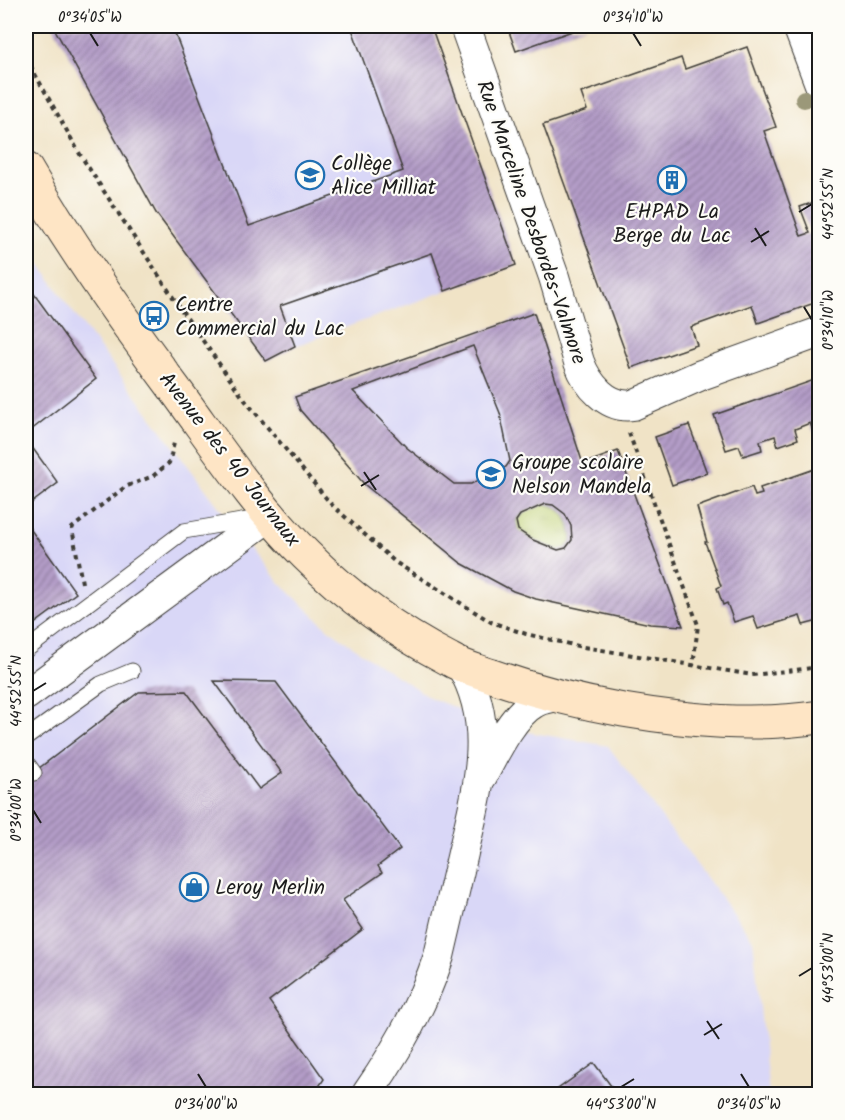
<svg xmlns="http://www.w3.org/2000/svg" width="845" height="1120" font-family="Kalam,sans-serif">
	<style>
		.built { fill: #d9d7f7 }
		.grass { fill: url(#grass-tufts); stroke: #6d7648; stroke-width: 1.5 }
		.building { fill: url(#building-hatch); fill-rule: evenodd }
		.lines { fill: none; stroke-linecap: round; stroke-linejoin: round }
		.lane-casing { stroke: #3c3a36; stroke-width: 17 }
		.street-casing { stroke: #3c3a36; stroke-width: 32 }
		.secondary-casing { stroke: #3c3a36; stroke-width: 35 }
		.path { stroke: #3c3a36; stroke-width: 4; stroke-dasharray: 4.5 4.5; stroke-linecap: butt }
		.lane { stroke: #fff; stroke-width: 15 }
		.street { stroke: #fff; stroke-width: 30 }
		.secondary { stroke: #fee5c5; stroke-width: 33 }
		.tree { fill: #9b9879 }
		.ticks { fill: none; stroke: #1c1c1c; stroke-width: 2 }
		.labels { text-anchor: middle; stroke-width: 4.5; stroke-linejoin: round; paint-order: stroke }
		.poi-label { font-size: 21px; fill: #1c1c1c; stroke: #fdfcf7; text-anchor: start }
		.street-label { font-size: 21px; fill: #1c1c1c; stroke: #fdfcf7 }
		.neatline { fill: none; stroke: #1c1c1c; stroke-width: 2 }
		.ticks-label { font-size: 15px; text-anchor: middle; fill: #1c1c1c }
	</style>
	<defs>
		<pattern id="grass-tufts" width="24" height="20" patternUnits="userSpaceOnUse" patternTransform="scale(1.5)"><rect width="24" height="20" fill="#bed073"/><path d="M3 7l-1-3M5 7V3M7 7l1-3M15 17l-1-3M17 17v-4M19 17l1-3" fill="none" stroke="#a3b263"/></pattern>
		<pattern id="building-hatch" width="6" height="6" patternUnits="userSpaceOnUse" patternTransform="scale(1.5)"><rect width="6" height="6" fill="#b39cc7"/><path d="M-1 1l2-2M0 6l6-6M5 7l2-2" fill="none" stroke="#917ea1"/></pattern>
	</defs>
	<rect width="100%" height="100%" fill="#fdfcf7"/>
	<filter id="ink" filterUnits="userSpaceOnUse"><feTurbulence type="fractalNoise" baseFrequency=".0167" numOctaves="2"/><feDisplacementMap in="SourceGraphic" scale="12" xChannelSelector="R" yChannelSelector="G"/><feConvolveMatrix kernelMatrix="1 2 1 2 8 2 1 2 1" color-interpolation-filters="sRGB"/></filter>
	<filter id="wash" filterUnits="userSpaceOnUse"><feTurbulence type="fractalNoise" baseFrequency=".008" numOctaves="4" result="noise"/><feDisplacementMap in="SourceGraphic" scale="24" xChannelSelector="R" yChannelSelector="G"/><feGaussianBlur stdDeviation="1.35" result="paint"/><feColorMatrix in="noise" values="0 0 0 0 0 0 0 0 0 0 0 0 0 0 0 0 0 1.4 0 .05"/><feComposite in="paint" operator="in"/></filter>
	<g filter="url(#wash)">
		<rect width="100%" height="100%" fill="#f0e3c6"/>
		<g class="built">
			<path d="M53 26H431L516 265 295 346 266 361 156 213Z"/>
			<path d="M26 242 64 300 239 534 280 583 327 628 376 663 431 698 504 728 608 746 753 940 769 1094H26Z"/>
			<path d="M534 313 583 463 618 451 683 626 650 624 536 599 513 591 461 563 365 485 300 410 295 397Z"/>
		</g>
		<path class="grass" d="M545 504C565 507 570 522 572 540L566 548 558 550 533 540 518 530 516 521 527 511Z"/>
		<g id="blocks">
			<g class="building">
				<path d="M53 26H172L249 226 403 171 351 26H431L516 265 445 291 432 253 280 306 295 346 266 361 156 213Z"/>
				<path d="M507 26H586L516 51Z"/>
				<path d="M747 47 776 127 764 131 801 236 810 233 800 207 820 200V301L758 323 752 305 691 327 697 345 631 368 543 125 587 110 581 93 681 58 685 69Z"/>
				<path d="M26 283 96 379 26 434Z"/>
				<path d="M534 313 583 464 618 451 683 626 650 624 536 599 513 591 461 563 365 485 300 410 295 397ZM473 346 500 413 510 461 506 467 471 484H454L406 447 353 391ZM545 504 553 505 565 514 571 526 572 540 566 548 558 550 533 540 518 530 516 521 520 515Z"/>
				<path d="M820 378V431L814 433 810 423 795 429 798 439 778 446 775 436 760 441 762 450 743 456 739 446 726 450 714 415Z"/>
				<path d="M689 425 707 473 672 485 655 437Z"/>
				<path d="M26 439 58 483 26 507Z"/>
				<path d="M820 467V624L818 621 803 625 800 616 758 629 753 616 734 622 727 603 723 605 717 588 721 586 705 542H707L697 507 752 487 755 496 762 494 760 488Z"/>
				<path d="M26 523 76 593 26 630Z"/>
				<path d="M214 681 276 682 400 849 378 866 382 873 343 900 363 929 269 1001 324 1079 314 1094H26V778L139 692 186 691 259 789 282 773Z"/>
				<path d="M594 1063 617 1094H551Z"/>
			</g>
		</g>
	</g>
	<g filter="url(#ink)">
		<use href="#blocks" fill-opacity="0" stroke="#3c3a36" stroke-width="1.5"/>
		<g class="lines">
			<g class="lane-casing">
				<g id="lane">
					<path d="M26 650 184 531 253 519"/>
					<path d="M26 738 101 684 132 671"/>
					<path d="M26 762 34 773"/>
				</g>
			</g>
			<g class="street-casing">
				<g id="street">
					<path d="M465 26 554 277 579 362C587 384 607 409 633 405L701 375 820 332"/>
					<path d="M798 26 820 84"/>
					<path d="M26 695 271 515"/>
					<path d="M482 776C493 756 513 714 534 703 540 699 549 698 557 696"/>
					<path d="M367 1094C397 1051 422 1006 439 956 447 921 455 887 463 853 478 789 497 725 461 665"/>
				</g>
			</g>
			<g class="secondary-casing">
				<path id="secondary" d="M26 169C70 245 121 317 174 388 216 445 256 506 306 555 348 597 397 632 449 659 462 667 478 671 492 676 535 691 578 702 623 710 688 721 754 727 820 717"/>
			</g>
			<g class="path">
				<path d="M26 58 81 156 182 311 244 399 331 504 395 562 491 622 526 634 578 646 752 675 820 667"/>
				<path d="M629 433 698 625 693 666"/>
				<path d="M82 583 72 528 125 487 153 476 169 463 174 443"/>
			</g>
			<use href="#lane" class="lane"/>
			<use href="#street" class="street"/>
			<use href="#secondary" class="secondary"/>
		</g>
		<circle class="tree" cx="804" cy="99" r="9"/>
	</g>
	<path class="ticks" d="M90 33 98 46M633 33 641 46M799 212 812 204M755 228 766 246M751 242 769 231M804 307 812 320M364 472 376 490M361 486 379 475M33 691 46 683M33 810 41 823M799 976 812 968M707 1021 719 1039M704 1035 722 1024M198 1074 206 1087M741 1074 749 1087M621 1087 634 1079"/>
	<defs>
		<g id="school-ring" transform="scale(1.5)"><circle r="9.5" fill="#fdfcf7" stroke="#1f6fb2" stroke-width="1.5"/><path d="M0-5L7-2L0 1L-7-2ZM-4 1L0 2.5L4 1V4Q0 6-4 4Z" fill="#1f6fb2"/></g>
		<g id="building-ring" transform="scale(1.5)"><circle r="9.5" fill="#fdfcf7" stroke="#1f6fb2" stroke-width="1.5"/><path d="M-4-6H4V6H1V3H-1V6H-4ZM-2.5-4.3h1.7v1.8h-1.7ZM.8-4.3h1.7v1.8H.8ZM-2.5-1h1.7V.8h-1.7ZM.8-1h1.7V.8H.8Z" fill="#1f6fb2"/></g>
		<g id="bus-ring" transform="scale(1.5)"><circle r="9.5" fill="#fdfcf7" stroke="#1f6fb2" stroke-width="1.5"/><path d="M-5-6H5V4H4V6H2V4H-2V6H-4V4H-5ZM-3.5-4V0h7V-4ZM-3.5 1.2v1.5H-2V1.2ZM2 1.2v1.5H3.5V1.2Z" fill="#1f6fb2"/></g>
		<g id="shop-ring" transform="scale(1.5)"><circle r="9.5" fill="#fdfcf7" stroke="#1f6fb2" stroke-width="1.5"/><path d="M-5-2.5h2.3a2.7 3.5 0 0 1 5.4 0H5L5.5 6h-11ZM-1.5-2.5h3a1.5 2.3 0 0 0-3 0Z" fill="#1f6fb2"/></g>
	</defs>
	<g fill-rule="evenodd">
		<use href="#school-ring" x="310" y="175"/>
		<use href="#building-ring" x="672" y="180"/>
		<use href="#bus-ring" x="154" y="316"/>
		<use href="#school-ring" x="491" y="474"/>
		<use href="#shop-ring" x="194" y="887"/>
	</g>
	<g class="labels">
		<g class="poi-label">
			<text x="331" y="170">Collège<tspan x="331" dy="24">Alice Milliat</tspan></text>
			<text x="672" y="218" text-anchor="middle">EHPAD La<tspan x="672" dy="24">Berge du Lac</tspan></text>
			<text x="175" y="311">Centre<tspan x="175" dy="24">Commercial du Lac</tspan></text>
			<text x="512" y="469">Groupe scolaire<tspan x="512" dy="24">Nelson Mandela</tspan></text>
			<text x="215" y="894">Leroy Merlin</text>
		</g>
		<g class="street-label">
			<text transform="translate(532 222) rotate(71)" y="7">Rue Marceline Desbordes-Valmore</text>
			<text transform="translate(230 459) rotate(52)" y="7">Avenue des 40 Journaux</text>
		</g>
	</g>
	<rect width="845" height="1120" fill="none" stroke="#fdfcf7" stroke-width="66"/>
	<rect x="33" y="33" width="779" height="1054" class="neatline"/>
	<g class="ticks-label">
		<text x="90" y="22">0°34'05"W</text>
		<text x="633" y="22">0°34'10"W</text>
		<text transform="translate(828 204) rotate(-90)" y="5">44°52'55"N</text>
		<text transform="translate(828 320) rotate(-90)" y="5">0°34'10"W</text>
		<text transform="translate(16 691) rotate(-90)" y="5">44°52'55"N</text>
		<text transform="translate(16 810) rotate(-90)" y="5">0°34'00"W</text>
		<text transform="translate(828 968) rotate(-90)" y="5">44°53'00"N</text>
		<text x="206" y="1109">0°34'00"W</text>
		<text x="621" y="1109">44°53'00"N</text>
		<text x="749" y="1109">0°34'05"W</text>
	</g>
</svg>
